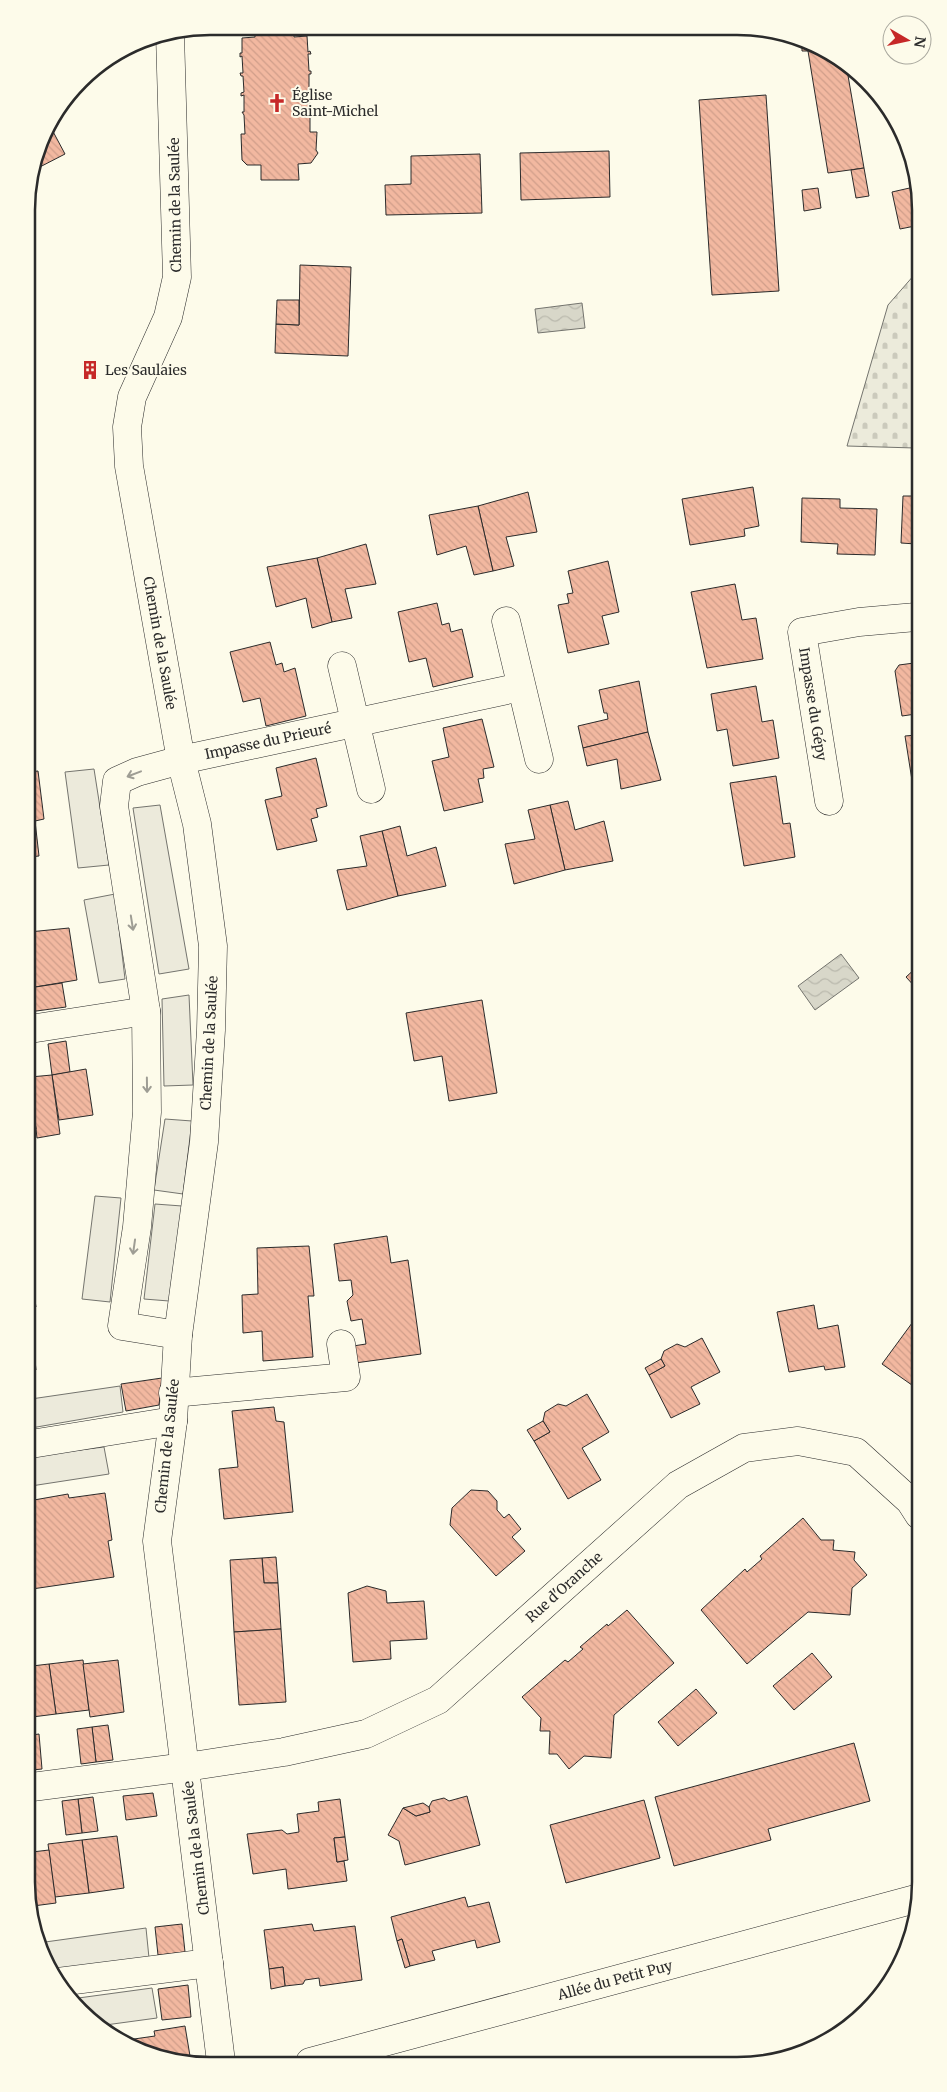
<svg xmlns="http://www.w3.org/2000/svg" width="947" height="2092" font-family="Merriweather,serif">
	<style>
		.cemetery { fill: url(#cemetery-stones); stroke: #74746e }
		.parking { fill: #eceadb; stroke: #74746e }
		.water { fill: url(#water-waves); stroke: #74746e }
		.building { fill: url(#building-back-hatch); stroke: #2b2b2b }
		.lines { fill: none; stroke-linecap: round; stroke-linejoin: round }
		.minor-casing { stroke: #2b2b2b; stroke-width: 29 }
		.minor { stroke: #fdfbea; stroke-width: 28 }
		.oneway { stroke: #9e9d94 }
		.labels { text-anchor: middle; stroke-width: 4; stroke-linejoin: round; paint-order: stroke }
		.poi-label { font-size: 14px; fill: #2b2b2b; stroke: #fdfbea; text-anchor: start }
		.street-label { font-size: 14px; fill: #2b2b2b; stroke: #fdfbea }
		.rim { fill: none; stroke: #2b2b2b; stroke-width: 2.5 }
	</style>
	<defs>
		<pattern id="cemetery-stones" width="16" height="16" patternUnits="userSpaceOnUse" patternTransform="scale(1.25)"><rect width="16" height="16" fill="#ecebdb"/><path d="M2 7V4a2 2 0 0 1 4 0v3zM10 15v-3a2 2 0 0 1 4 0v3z" fill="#cbcabc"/></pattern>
		<pattern id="water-waves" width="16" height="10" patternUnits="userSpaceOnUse" patternTransform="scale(1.25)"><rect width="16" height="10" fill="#d8d7c9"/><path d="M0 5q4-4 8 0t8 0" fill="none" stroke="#bab9ad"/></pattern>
		<pattern id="building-back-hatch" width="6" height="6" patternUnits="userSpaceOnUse" patternTransform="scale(1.25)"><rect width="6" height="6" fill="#f2b8a0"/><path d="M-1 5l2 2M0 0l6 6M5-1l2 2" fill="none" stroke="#d09e8a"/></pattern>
	</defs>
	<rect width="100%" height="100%" fill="#fdfbea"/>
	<path class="cemetery" d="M915 274V448L847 446 888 305Z"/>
	<g class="parking">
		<path d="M94 769 109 865 78 868 65 772Z"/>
		<path d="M160 805 189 969 159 974 133 808Z"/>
		<path d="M115 894 125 979 99 983 84 900Z"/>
		<path d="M189 995 193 1085 164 1086 162 999Z"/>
		<path d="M165 1119 192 1121 183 1194 154 1190Z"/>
		<path d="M95 1196 121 1198 110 1302 82 1299Z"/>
		<path d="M155 1204 182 1206 169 1301 144 1299Z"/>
		<path d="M120 1386 123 1412 31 1428V1399Z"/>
		<path d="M104 1447 109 1474 31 1486V1456Z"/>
		<path d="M146 1928 149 1958 50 1971 38 1943Z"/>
		<path d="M152 1988 157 2018 98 2026 89 2020 71 1999Z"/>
	</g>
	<g class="water">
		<path d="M582 303 585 328 538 333 535 309Z"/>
		<path d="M841 954 859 978 815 1010 798 986Z"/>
	</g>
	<g class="building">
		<path d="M294 34V37L307 36 308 52 310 51 311 54H308L309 71H311V74H309V90H312V93H309L310 110 313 113H310V132H317L316 150 318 153 311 163 298 164 299 180H261V165H247L242 160 241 134H245L244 115 242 112H244V95L241 96V93L244 92 243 76H241L240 73H243L242 56 240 57V53H242V38L255 37V35Z"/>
		<path d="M802 40 818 45 846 64 864 168 828 173 808 51H802Z"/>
		<path d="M766 95 779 291 712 295 699 100Z"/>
		<path d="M49 124 65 154 34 170 45 129Z"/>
		<path d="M609 151 610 197 521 200 520 153Z"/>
		<path d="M480 154 482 213 386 215 385 185 411 184V156Z"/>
		<path d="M864 168 869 196 856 198 851 170Z"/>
		<path d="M914 187 915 226 900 229 892 192Z"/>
		<path d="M818 188 821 208 804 211 802 190Z"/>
		<path d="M300 265 351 267 348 356 275 353 276 324 299 325Z"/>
		<path d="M277 300H299V325L276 324Z"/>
		<path d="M94 361 97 377 86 379 83 363Z"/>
		<path d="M753 487 759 526 744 529 745 536 690 545 682 499Z"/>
		<path d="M528 492 537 532 506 537 514 566 493 571 478 506Z"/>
		<path d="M903 496H916V544L901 543Z"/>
		<path d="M802 498 840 499V508L877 509 875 555 837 554 838 544 801 542Z"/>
		<path d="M478 506 493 571 474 575 466 546 437 555 429 515Z"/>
		<path d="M366 544 376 584 345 589 352 618 332 622 317 558Z"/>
		<path d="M317 558 332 622 312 628 306 598 276 607 267 567Z"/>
		<path d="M608 561 619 612 602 616 609 644 568 653 558 605 569 603 567 594 573 593 568 571Z"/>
		<path d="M735 584 742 620 756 618 763 659 707 668 691 592Z"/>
		<path d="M437 603 442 625 449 623 451 632 462 629 473 677 433 687 426 658 409 662 398 612Z"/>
		<path d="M270 642 276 665 282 663 284 672 295 668 306 716 266 726 260 698 243 702 230 652Z"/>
		<path d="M914 663 916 665V714L902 716 895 671 899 665Z"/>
		<path d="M639 681 648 732 583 748 578 726 608 719 607 713H604L599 690Z"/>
		<path d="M756 686 762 722 773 720 779 758 733 766 727 729 717 731 711 694Z"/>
		<path d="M482 719 494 767 483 769 484 778 478 779 483 802 444 811 432 761 449 757 443 728Z"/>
		<path d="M648 732 661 780 621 789 617 759 587 766 583 748Z"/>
		<path d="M916 735 917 812 905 736Z"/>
		<path d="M316 758 327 806 316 809 318 817 311 819 317 841 277 850 265 800 282 796 276 768Z"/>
		<path d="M38 771 44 819 35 821 39 856 29 857V772Z"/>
		<path d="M776 776 783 824 790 823 795 857 744 866 730 783Z"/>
		<path d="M568 801 575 830 604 821 613 861 565 870 550 805Z"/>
		<path d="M550 805 565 870 514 884 505 844 535 839 528 810Z"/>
		<path d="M400 826 407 856 436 847 446 886 398 896 382 831Z"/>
		<path d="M382 831 398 896 347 910 337 870 367 866 360 836Z"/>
		<path d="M69 928 77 980 29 988V932Z"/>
		<path d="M917 967V989L906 977Z"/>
		<path d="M62 983 66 1007 29 1012V988Z"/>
		<path d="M482 1000 497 1093 449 1101 442 1056 414 1061 406 1013Z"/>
		<path d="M66 1041 70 1072 52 1075 48 1044Z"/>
		<path d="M86 1069 93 1115 59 1120 52 1075Z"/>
		<path d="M52 1075 60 1134 37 1138 30 1077Z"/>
		<path d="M30 1084 36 1129 30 1130Z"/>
		<path d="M387 1236 391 1263 408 1260 421 1354 355 1363 353 1346 366 1344 362 1319 351 1321 347 1301 353 1295 351 1280 339 1281 334 1244Z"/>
		<path d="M309 1246 314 1296H308L313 1357 263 1361 262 1331 243 1333 242 1295 258 1294 257 1248Z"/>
		<path d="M30 1294H34L36 1307 30 1308Z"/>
		<path d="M814 1305 818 1329 838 1325 845 1367 825 1370 824 1366 789 1372 777 1312Z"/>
		<path d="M915 1319 918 1321 919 1390 882 1364Z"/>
		<path d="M31 1321 36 1370 31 1371Z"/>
		<path d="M702 1338 720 1372 691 1387 700 1404 671 1418 649 1375 665 1366 661 1359 664 1351 677 1344 685 1347Z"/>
		<path d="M661 1359 665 1366 649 1375 645 1368Z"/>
		<path d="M162 1378 159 1405 126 1411 121 1384Z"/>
		<path d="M587 1394 609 1432 582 1448 601 1480 568 1499 534 1441 550 1432 543 1421 545 1412 558 1404 566 1406Z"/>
		<path d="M274 1407 276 1421 284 1422 293 1512 224 1519 219 1469 238 1467 232 1411Z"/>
		<path d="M543 1421 550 1432 534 1441 527 1430Z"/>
		<path d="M471 1490 488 1491 497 1501V1510L504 1518 509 1514 521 1529 512 1537 525 1551 496 1576 450 1525 452 1508Z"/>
		<path d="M105 1493 112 1540 108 1541 114 1577 32 1589 31 1506H35L34 1500 68 1494 69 1498Z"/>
		<path d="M803 1518 821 1540H834L833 1550 855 1552 854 1560 867 1575 852 1588 850 1615 808 1612 747 1664 701 1610 745 1569 747 1572 762 1559 760 1556Z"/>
		<path d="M276 1557 278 1583H264L262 1558Z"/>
		<path d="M262 1558 264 1583H278L281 1629 234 1632 230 1560Z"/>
		<path d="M367 1586 386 1591 387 1603 424 1601 427 1639 390 1641 391 1659 353 1662 348 1593Z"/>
		<path d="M627 1610 674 1663 614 1715 611 1758 584 1756 569 1769 557 1754H549L550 1731H540L541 1718 522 1697 565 1660 568 1662 583 1649 580 1647 607 1624 608 1626Z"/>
		<path d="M281 1629 286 1702 239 1705 234 1632Z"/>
		<path d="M812 1653 832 1677 794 1710 773 1686Z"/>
		<path d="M83 1660 89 1710 56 1714 49 1664Z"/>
		<path d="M118 1660 124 1712 90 1717 83 1664Z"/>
		<path d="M49 1664 56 1714 32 1717V1666Z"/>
		<path d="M696 1689 717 1713 678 1746 658 1722Z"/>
		<path d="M108 1725 113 1760 96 1762 92 1727Z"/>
		<path d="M92 1727 96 1762 81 1764 77 1729Z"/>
		<path d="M39 1734 42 1769 32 1770V1735Z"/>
		<path d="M854 1743 870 1801 768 1829 771 1840 674 1866 655 1797Z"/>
		<path d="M153 1793 157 1816 126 1820 123 1796Z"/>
		<path d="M467 1796 480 1845 405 1865 399 1841 388 1835 403 1808 416 1816 430 1812 429 1807 432 1801 444 1798 449 1801Z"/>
		<path d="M93 1797 98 1831 82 1833 78 1799Z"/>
		<path d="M78 1799 82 1833 66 1835 62 1801Z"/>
		<path d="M340 1799 345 1837 334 1838 337 1862 344 1861 347 1881 288 1889 286 1869 253 1874 247 1834 282 1830 287 1834 299 1832 297 1814 319 1811 318 1802Z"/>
		<path d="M644 1800 660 1858 566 1883 550 1825Z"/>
		<path d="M423 1803 429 1807 430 1812 416 1816 403 1808Z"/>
		<path d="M117 1836 124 1888 89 1893 82 1840Z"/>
		<path d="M345 1837 348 1860 337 1862 334 1838Z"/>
		<path d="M82 1840 89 1893 55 1897 48 1844Z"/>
		<path d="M49 1850 56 1903 33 1906 32 1852Z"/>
		<path d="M465 1897 468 1907 489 1902 500 1942 477 1948 475 1940 432 1951 435 1960 410 1966 402 1939 397 1941 391 1917Z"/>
		<path d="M182 1924 185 1952 158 1955 155 1927Z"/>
		<path d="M312 1924 314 1931 355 1926 362 1980 320 1986 319 1978 305 1980 303 1984 285 1986 283 1967 269 1969 264 1930Z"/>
		<path d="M402 1939 410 1966 405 1968 397 1941Z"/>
		<path d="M283 1967 285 1986 271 1989 269 1969Z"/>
		<path d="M188 1985 191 2017 162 2020 158 1989Z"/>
		<path d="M185 2026 191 2062H175L129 2047 120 2041 155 2036 154 2031Z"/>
	</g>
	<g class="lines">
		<g class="minor-casing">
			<g id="minor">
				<path d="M170 34 177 277 168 317 132 397 127 427 129 466 181 760 197 824 213 946 211 1030 204 1142 178 1335 173 1421 157 1541 221 2062"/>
				<path d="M506 621 539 759"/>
				<path d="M342 666 371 789"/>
				<path d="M829 801 802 632 859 622 916 617"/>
				<path d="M30 1029 146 1011"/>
				<path d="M178 1335 122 1326 137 1227 147 1112 146 1011 114 806 117 781 137 772 181 760 521 687"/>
				<path d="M173 1393 346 1377 341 1344"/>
				<path d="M31 1444 173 1421"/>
				<path d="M32 1787 186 1767 284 1752 366 1734 438 1700 678 1485 744 1448 798 1441 856 1452 910 1501 919 1515"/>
				<path d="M58 1982 209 1963"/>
				<path d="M310 2062 919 1898"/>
			</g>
		</g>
		<use href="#minor" class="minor"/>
	</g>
	<defs><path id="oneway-shaft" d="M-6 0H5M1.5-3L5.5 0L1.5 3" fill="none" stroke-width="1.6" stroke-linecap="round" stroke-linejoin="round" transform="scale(1.25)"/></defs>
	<g class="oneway">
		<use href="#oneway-shaft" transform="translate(134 774) rotate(159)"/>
		<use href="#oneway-shaft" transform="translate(132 923) rotate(81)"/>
		<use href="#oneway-shaft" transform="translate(147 1085) rotate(89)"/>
		<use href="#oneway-shaft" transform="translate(134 1247) rotate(98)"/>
	</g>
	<defs>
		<g id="church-bare" transform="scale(1.5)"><path d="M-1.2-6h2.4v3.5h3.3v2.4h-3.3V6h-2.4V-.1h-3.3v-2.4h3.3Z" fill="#c62828" stroke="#fdfbea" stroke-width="2.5" paint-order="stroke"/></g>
		<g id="building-bare" transform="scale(1.5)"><path d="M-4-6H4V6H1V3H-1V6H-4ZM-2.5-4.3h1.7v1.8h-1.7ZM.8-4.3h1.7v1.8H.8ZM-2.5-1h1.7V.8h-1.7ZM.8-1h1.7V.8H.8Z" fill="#c62828" stroke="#fdfbea" stroke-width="2.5" paint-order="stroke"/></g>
	</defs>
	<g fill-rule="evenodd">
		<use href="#church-bare" x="277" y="103"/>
		<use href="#building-bare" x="90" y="370"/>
	</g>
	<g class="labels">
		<g class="poi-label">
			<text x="292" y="100">Église<tspan x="292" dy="16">Saint-Michel</tspan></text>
			<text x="105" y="375">Les Saulaies</text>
		</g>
		<g class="street-label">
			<text transform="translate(175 205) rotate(-91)" y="5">Chemin de la Saulée</text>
			<text transform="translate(160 643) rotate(80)" y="5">Chemin de la Saulée</text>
			<text transform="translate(813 704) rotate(81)" y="5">Impasse du Gépy</text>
			<text transform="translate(268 741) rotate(-12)" y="5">Impasse du Prieuré</text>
			<text transform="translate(209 1043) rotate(-87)" y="5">Chemin de la Saulée</text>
			<text transform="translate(167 1446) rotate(-84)" y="5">Chemin de la Saulée</text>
			<text transform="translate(564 1587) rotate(-42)" y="5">Rue d'Oranche</text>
			<text transform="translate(196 1848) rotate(-97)" y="5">Chemin de la Saulée</text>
			<text transform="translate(615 1980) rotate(-15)" y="5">Allée du Petit Puy</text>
		</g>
	</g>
	<path d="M0 0H947V2092H0ZM210 35H737A175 175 0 0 1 912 210V1882A175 175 0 0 1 737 2057H210A175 175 0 0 1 35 1882V210A175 175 0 0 1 210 35Z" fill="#fdfbea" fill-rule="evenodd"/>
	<path class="rim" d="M210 35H737A175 175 0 0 1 912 210V1882A175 175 0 0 1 737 2057H210A175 175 0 0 1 35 1882V210A175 175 0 0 1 210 35Z"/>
	<g transform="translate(907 40) rotate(99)"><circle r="24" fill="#fdfbea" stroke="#a9a89e"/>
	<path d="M0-4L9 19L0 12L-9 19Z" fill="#c62828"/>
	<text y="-8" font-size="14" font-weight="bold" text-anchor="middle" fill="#2b2b2b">N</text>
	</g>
</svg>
